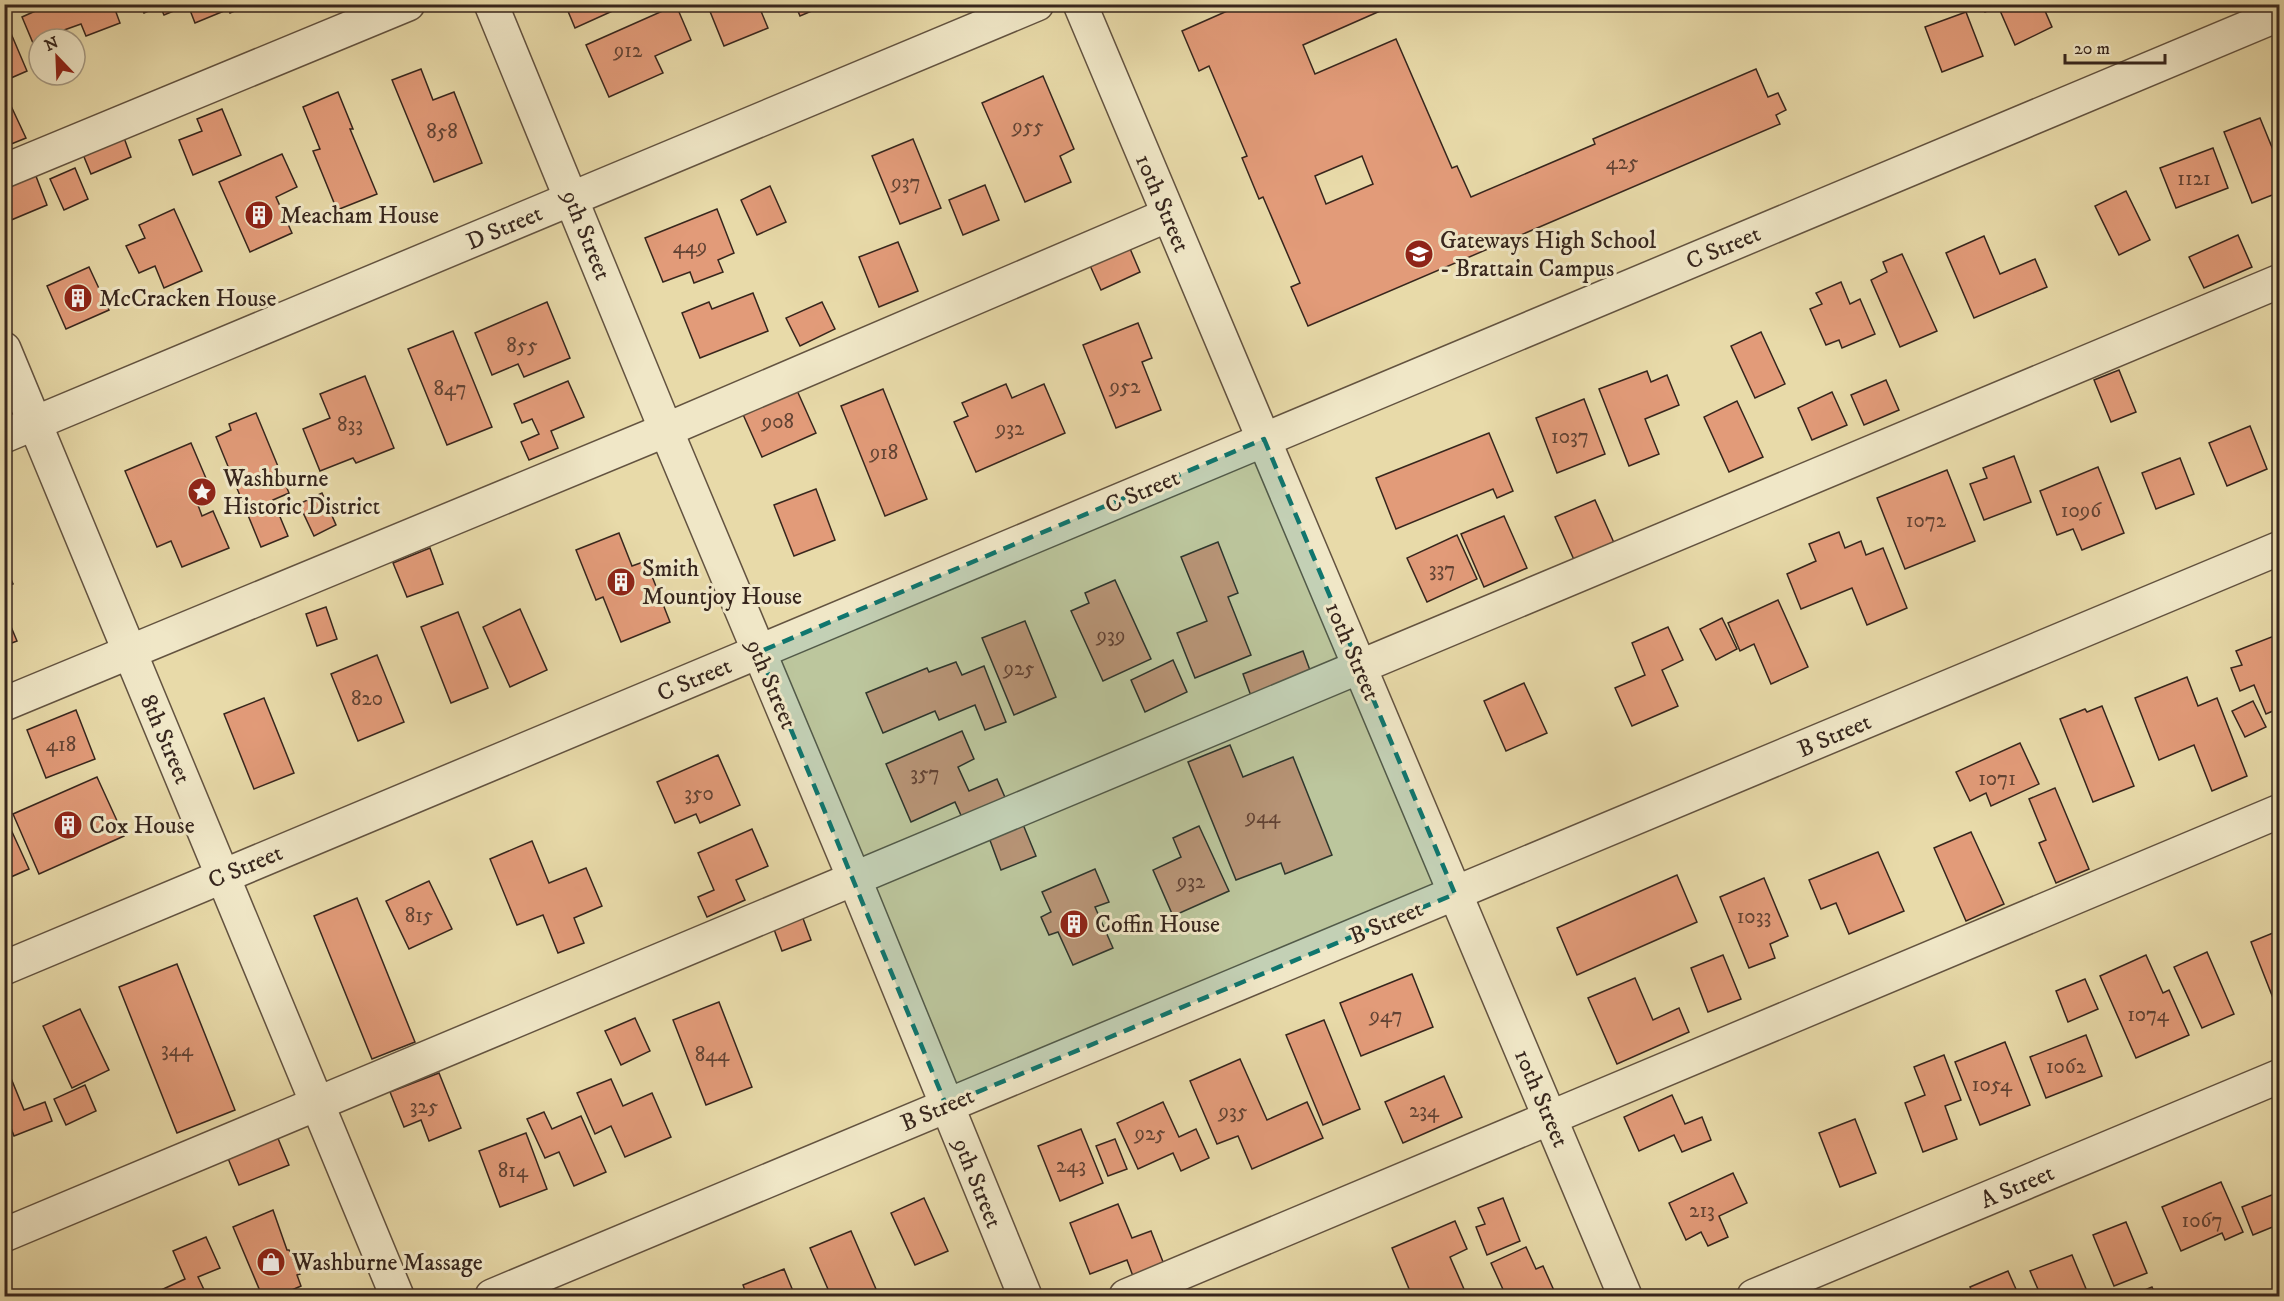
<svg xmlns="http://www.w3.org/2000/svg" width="2284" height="1301" font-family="'IM FELL DW Pica',serif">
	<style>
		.building { fill: #e29b79; stroke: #37261d; stroke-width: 1.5; fill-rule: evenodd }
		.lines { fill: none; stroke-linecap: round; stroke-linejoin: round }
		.minor-casing { stroke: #635340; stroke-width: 36 }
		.minor { stroke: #f0e7c7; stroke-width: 33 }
		.marked { fill: #0f766e; fill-opacity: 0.2; stroke: #0f766e; stroke-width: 4.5; stroke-dasharray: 12 8; stroke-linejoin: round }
		.labels { text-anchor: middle; stroke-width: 6; stroke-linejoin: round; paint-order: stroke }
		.number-label { font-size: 21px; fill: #624334 }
		.street-label { font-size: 24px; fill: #37261d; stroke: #f0e7c7 }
		.poi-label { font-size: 24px; fill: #37261d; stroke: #f0e7c7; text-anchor: start }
	</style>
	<rect width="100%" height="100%" fill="#e8daa9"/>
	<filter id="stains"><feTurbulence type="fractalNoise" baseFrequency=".00333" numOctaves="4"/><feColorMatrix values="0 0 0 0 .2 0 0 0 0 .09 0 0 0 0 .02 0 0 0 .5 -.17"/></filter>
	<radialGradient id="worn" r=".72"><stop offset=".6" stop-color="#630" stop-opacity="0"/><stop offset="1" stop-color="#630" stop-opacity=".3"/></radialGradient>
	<g class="building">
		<path d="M51 4H113L120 23 86 36 81 24 39 39 33 43 22 17Z"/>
		<path d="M140 4H222L224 11 195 23 188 5 164 15 160 6 144 13Z"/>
		<path d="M226 4H251L230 13Z"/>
		<path d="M565 4H628L575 28Z"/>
		<path d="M707 4H758L768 28 724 46Z"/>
		<path d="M795 4H828L800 16Z"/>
		<path d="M1243 4H1396L1303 45 1315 74 1396 39 1452 168 1457 166 1471 197 1595 144 1593 139 1756 69 1768 97 1778 93 1786 110 1776 115 1780 124 1308 326 1291 287 1300 283 1263 197 1259 199 1242 158 1247 156 1209 66 1199 71 1182 31ZM1362 156 1373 184 1326 204 1315 176Z"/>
		<path d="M1981 4H2042L2052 27 2015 45 1998 6 1985 12Z"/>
		<path d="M676 5 691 40 655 56 663 73 609 97 586 45Z"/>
		<path d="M1966 12 1983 56 1942 72 1925 27Z"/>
		<path d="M4 17 27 71 4 81Z"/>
		<path d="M421 69 433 100 454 92 482 163 434 182 392 80Z"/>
		<path d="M1043 76 1074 149 1060 156 1071 182 1025 202 982 103Z"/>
		<path d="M4 91 26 138 4 147Z"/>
		<path d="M338 92 353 129H350L377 194 337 210 313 151 320 149 303 107Z"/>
		<path d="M222 109 241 155 193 175 179 140 202 131 197 119Z"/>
		<path d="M2260 118 2280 167V192L2252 203 2224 132Z"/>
		<path d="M123 135 131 157 91 174 82 152Z"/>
		<path d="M913 139 941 208 900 224 872 156Z"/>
		<path d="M2213 148 2228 188 2176 208 2160 168Z"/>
		<path d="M282 154 297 187 276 197 292 233 250 252 219 182Z"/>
		<path d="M75 168 88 199 64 210 50 179Z"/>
		<path d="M34 171 47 205 4 223V183Z"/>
		<path d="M985 185 999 220 963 235 949 200Z"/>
		<path d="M770 186 786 222 757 235 741 200Z"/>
		<path d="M2126 191 2150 240 2119 255 2095 206Z"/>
		<path d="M174 209 202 271 164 288 155 266 139 273 126 246 145 238 139 225Z"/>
		<path d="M717 209 734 253 718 260 723 272 694 283 690 272 663 282 645 238Z"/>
		<path d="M2238 235 2252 267 2204 288 2189 257Z"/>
		<path d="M1984 236 2000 274 2035 259 2047 287 1974 318 1946 253Z"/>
		<path d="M898 242 918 291 879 307 859 257Z"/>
		<path d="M1128 244 1140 272 1101 290 1088 261Z"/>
		<path d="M1902 254 1937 331 1900 347 1871 280 1887 272 1883 262Z"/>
		<path d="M89 267 109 310 66 329 47 286Z"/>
		<path d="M1841 282 1850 304 1860 299 1875 334 1842 348 1839 340 1826 345 1810 309 1822 304 1816 293Z"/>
		<path d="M753 293 768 331 700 358 682 313 709 302 712 309Z"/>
		<path d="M547 302 570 358 524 377 518 364 492 375 475 333Z"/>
		<path d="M822 302 835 329 800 346 786 318Z"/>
		<path d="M1138 323 1152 358 1142 362 1161 410 1116 428 1083 345Z"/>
		<path d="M453 331 492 427 447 445 408 349Z"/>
		<path d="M1761 332 1785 384 1755 398 1731 346Z"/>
		<path d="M2119 370 2136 412 2111 422 2094 380Z"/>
		<path d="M1647 371 1651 382 1667 375 1679 405 1645 419 1659 454 1629 466 1599 389Z"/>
		<path d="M365 376 394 448 356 463 353 458 320 471 303 429 330 418 320 394Z"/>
		<path d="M1886 380 1899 410 1864 425 1851 395Z"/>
		<path d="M568 381 584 417 551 431 558 448 529 460 521 442 539 434 532 419 522 423 514 404Z"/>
		<path d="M1006 384 1012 398 1044 384 1065 433 976 472 954 422 968 416 962 403Z"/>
		<path d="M795 386 816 433 762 457 741 410Z"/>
		<path d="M883 389 927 499 885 516 841 406Z"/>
		<path d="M1832 392 1847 425 1812 440 1798 408Z"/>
		<path d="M1584 399 1605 454 1557 473 1536 418Z"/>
		<path d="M1737 401 1763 457 1729 472 1704 417Z"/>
		<path d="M256 413 289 493 273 500 288 536 261 547 216 437 231 430 229 424Z"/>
		<path d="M2250 426 2267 469 2227 486 2209 443Z"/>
		<path d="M1489 433 1513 491 1497 498 1493 489 1396 529 1376 478Z"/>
		<path d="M191 443 211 490 195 497 202 516 213 511 229 548 182 567 171 541 157 547 125 471Z"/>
		<path d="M2014 456 2031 502 1984 520 1970 484 1987 478 1983 468Z"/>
		<path d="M2180 458 2194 494 2156 509 2142 473Z"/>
		<path d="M2098 467 2124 533 2082 550 2073 529 2057 535 2040 491Z"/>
		<path d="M1947 470 1975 541 1905 569 1877 498Z"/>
		<path d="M816 489 835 540 794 556 774 505Z"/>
		<path d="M322 493 336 525 314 536 299 504Z"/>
		<path d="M1595 500 1615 545 1575 562 1555 517Z"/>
		<path d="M1504 516 1527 568 1484 587 1461 534Z"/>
		<path d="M1839 532 1845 548 1861 541 1866 555 1883 548 1907 608 1867 625 1852 588 1801 609 1787 574 1816 561 1809 544Z"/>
		<path d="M619 533 632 566 646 561 670 622 621 642 603 597 596 600 576 550Z"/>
		<path d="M1457 535 1477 579 1427 602 1407 558Z"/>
		<path d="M1218 542 1238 593 1228 597 1251 655 1195 678 1177 633 1207 621 1181 557Z"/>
		<path d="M430 548 443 584 407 597 393 563Z"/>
		<path d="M4 565 13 584 4 588Z"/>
		<path d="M1115 580 1151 659 1103 681 1071 611 1089 603 1085 593Z"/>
		<path d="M1778 600 1808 667 1771 684 1754 644 1740 651 1728 623Z"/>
		<path d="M326 607 337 639 317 646 306 614Z"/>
		<path d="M520 609 547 670 510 687 483 627Z"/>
		<path d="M4 610 17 641 4 646Z"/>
		<path d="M458 612 488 688 451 703 421 627Z"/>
		<path d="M1722 618 1737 649 1716 660 1700 629Z"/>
		<path d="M1025 621 1056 697 1014 715 982 638Z"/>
		<path d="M1668 627 1683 660 1662 670 1678 706 1632 726 1615 688 1645 675 1632 643Z"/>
		<path d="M2279 634 2280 708 2266 714 2254 685 2240 691 2231 668 2242 665 2236 651Z"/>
		<path d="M1303 651 1311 673 1251 696 1243 674Z"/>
		<path d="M377 655 404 722 358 741 331 674Z"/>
		<path d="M1173 660 1187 692 1145 712 1131 680Z"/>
		<path d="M956 662 962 675 984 666 1006 722 985 730 975 705 939 720 935 711 883 733 866 693 927 668 929 672Z"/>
		<path d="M2187 677 2198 706 2217 698 2247 776 2212 791 2194 745 2159 760 2135 698Z"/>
		<path d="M1524 683 1547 733 1506 751 1484 701Z"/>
		<path d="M264 698 294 773 254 789 224 714Z"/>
		<path d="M2253 701 2266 727 2245 737 2232 711Z"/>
		<path d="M2102 706 2134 786 2093 802 2060 719 2085 709 2087 712Z"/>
		<path d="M76 710 95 759 46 778 27 730Z"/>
		<path d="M962 731 974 759 958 767 969 791 997 779 1007 802 964 822 955 802 911 822 886 764Z"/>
		<path d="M2020 743 2039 784 1991 806 1986 793 1970 801 1956 772Z"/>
		<path d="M1230 745 1243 777 1293 757 1332 855 1285 874 1281 863 1236 880 1188 762Z"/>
		<path d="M718 755 740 805 700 823 696 814 675 823 657 782Z"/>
		<path d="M97 777 124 836 39 874 13 814Z"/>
		<path d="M2055 788 2089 869 2056 883 2039 843 2046 840 2029 799Z"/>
		<path d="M1022 822 1036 856 1001 870 988 835Z"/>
		<path d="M8 823 29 869 4 880V825Z"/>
		<path d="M1199 826 1229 891 1173 916 1153 870 1181 857 1173 838Z"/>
		<path d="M752 829 768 866 736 880 745 900 707 917 698 897 714 890 698 853Z"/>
		<path d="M1971 832 2004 904 1966 921 1934 848Z"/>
		<path d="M532 841 549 883 586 868 602 906 574 918 584 943 558 953 543 915 517 925 490 859Z"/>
		<path d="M1878 852 1904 911 1849 934 1836 903 1821 909 1809 880Z"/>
		<path d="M1095 869 1109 902 1095 907 1113 948 1073 965 1058 932 1049 935 1041 917 1051 912 1042 892Z"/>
		<path d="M1677 875 1697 922 1577 975 1557 928Z"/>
		<path d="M1764 878 1788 936 1770 944 1775 958 1749 968 1720 897Z"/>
		<path d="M429 881 452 929 409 949 386 901Z"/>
		<path d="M357 898 415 1042 372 1059 314 916Z"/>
		<path d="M801 913 811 940 782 951 772 924Z"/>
		<path d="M2280 930V995L2273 998 2251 942Z"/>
		<path d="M2207 952 2234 1014 2202 1028 2174 967Z"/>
		<path d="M1723 955 1741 999 1708 1012 1691 968Z"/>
		<path d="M2146 955 2163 993 2169 990 2189 1035 2136 1058 2100 976Z"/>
		<path d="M177 964 235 1110 177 1133 119 987Z"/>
		<path d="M1412 974 1433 1027 1361 1056 1340 1003Z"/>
		<path d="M1635 978 1653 1020 1679 1008 1689 1032 1617 1064 1588 998Z"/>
		<path d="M2085 979 2098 1009 2068 1022 2056 991Z"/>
		<path d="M719 1002 752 1087 706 1105 673 1020Z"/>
		<path d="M80 1009 109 1070 72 1088 43 1026Z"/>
		<path d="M635 1018 650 1051 621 1065 605 1031Z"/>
		<path d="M1324 1020 1360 1109 1323 1125 1286 1035Z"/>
		<path d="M2086 1035 2102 1076 2046 1098 2030 1057Z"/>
		<path d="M2005 1042 2030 1105 1980 1125 1955 1062Z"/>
		<path d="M1944 1055 1961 1100 1945 1106 1957 1139 1923 1152 1905 1103 1925 1095 1914 1067Z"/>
		<path d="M1240 1059 1267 1120 1307 1102 1323 1138 1252 1169 1238 1136 1217 1144 1190 1081Z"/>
		<path d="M4 1061 24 1110 45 1102 52 1121 14 1136 7 1118 4 1119Z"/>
		<path d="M439 1073 461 1128 429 1141 421 1120 404 1127 390 1092Z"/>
		<path d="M1444 1076 1462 1117 1403 1143 1385 1102Z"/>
		<path d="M611 1079 623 1106 652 1093 671 1137 625 1157 611 1126 595 1134 577 1093Z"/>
		<path d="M85 1085 96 1111 66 1125 54 1099Z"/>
		<path d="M1672 1095 1685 1124 1702 1117 1711 1140 1682 1152 1674 1135 1639 1151 1624 1117Z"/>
		<path d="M1163 1102 1179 1137 1196 1129 1209 1158 1181 1171 1173 1153 1138 1169 1117 1123Z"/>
		<path d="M544 1112 552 1129 581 1116 606 1172 574 1186 559 1152 545 1158 527 1119Z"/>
		<path d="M1855 1119 1876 1173 1840 1187 1819 1133Z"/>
		<path d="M1081 1129 1103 1183 1060 1201 1038 1146Z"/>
		<path d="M526 1133 547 1189 500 1207 479 1151Z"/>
		<path d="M277 1136 289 1165 239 1185 227 1156Z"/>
		<path d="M1115 1139 1127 1169 1108 1176 1096 1146Z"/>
		<path d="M1733 1173 1747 1203 1719 1216 1728 1237 1708 1246 1701 1232 1686 1240 1669 1203Z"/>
		<path d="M2221 1182 2243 1232 2225 1240 2222 1233 2181 1251 2162 1207Z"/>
		<path d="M2279 1192 2280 1224 2253 1235 2242 1207Z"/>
		<path d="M924 1198 948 1251 915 1265 891 1213Z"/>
		<path d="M1503 1198 1520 1241 1487 1255 1476 1227 1485 1224 1478 1208Z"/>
		<path d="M1118 1204 1132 1238 1151 1231 1165 1267 1134 1279 1127 1260 1090 1274 1070 1223Z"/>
		<path d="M273 1210 287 1250H289L300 1274 297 1275 301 1286 278 1296H266L263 1290 260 1291 233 1227Z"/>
		<path d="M1455 1221 1467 1249 1450 1257 1467 1296H1412L1392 1248Z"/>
		<path d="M2126 1222 2147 1273 2114 1286 2093 1235Z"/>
		<path d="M851 1231 879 1296H831L810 1248Z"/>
		<path d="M206 1237 220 1268 198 1277 207 1296H148L185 1279 173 1251Z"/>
		<path d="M1526 1247 1536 1269 1543 1266 1556 1295 1506 1296 1491 1263Z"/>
		<path d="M2072 1255 2089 1296H2041L2030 1271Z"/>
		<path d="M784 1269 795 1296H747L743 1285Z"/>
		<path d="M2008 1271 2019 1296H1974L1970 1287Z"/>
		<path d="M2152 1287 2156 1296H2130Z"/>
		<path d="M1955 1291 1958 1296H1942Z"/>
	</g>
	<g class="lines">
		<g class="minor-casing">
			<g id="minor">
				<path d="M491 4 666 430 854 878 1025 1296"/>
				<path d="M1080 4 1625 1296"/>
				<path d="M4 171 408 4"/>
				<path d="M4 349 397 1296"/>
				<path d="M4 436 1037 4"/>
				<path d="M4 704 666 430 1168 215"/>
				<path d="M4 968 2280 14"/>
				<path d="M4 1235 2280 281"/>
				<path d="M492 1296 2280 548"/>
				<path d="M1126 1296 2280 811"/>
				<path d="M1754 1296 2280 1076"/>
			</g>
		</g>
		<use href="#minor" class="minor"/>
	</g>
	<path class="marked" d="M1264 439 1455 894 946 1105 759 652Z"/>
	<defs>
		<g id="building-disc" transform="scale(1.5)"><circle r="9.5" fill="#8f2418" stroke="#f0e7c7"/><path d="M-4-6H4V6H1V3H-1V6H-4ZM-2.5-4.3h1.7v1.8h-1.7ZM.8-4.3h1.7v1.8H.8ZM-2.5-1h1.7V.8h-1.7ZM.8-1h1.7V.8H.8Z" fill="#fff"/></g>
		<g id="school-disc" transform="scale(1.5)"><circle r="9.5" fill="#8f2418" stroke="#f0e7c7"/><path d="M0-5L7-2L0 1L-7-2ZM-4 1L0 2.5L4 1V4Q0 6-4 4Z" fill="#fff"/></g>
		<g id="sight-disc" transform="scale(1.5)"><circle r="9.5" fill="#8f2418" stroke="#f0e7c7"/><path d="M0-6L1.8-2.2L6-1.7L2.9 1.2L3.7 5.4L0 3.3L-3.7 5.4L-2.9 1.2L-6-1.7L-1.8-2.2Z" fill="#fff"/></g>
		<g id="shop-disc" transform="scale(1.5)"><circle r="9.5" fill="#8f2418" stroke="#f0e7c7"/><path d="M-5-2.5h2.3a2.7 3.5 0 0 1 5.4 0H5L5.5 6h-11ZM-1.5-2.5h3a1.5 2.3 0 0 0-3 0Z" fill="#fff"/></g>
	</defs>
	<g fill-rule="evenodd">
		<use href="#building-disc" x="259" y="215"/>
		<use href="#school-disc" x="1419" y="254"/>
		<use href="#building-disc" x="78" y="298"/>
		<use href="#sight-disc" x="202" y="492"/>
		<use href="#building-disc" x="621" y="582"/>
		<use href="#building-disc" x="68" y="825"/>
		<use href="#building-disc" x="1074" y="924"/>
		<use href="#shop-disc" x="271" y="1262"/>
	</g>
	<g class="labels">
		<g class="number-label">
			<text x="628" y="57">912</text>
			<text x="1028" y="133">955</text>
			<text x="442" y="138">858</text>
			<text x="1622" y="169">425</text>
			<text x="2194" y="185">1121</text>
			<text x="906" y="189">937</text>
			<text x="690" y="253">449</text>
			<text x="522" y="352">855</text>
			<text x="1125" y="393">952</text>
			<text x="450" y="395">847</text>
			<text x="778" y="428">908</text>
			<text x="350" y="431">833</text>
			<text x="1010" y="435">932</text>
			<text x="1570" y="443">1037</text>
			<text x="884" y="459">918</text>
			<text x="2081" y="517">1096</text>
			<text x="1926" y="527">1072</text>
			<text x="1442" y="576">337</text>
			<text x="1111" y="642">939</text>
			<text x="1019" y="675">925</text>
			<text x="367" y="705">820</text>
			<text x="61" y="751">418</text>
			<text x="925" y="780">357</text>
			<text x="1997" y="785">1071</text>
			<text x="699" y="800">350</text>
			<text x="1263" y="823">944</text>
			<text x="1191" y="888">932</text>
			<text x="419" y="922">815</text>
			<text x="1754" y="923">1033</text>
			<text x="2148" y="1021">1074</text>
			<text x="1386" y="1022">947</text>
			<text x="177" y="1056">344</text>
			<text x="712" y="1061">844</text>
			<text x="2066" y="1073">1062</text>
			<text x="1992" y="1091">1054</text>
			<text x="424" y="1113">325</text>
			<text x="1424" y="1117">234</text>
			<text x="1233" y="1118">935</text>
			<text x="1150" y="1140">925</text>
			<text x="1071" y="1172">243</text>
			<text x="513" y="1177">814</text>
			<text x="1702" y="1217">213</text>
			<text x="2202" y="1227">1067</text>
		</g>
		<g class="street-label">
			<text transform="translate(1163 203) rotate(67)" y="8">10th Street</text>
			<text transform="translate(504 227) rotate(-23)" y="8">D Street</text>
			<text transform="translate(587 235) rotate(68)" y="8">9th Street</text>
			<text transform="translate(1723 247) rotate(-23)" y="8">C Street</text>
			<text transform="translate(1142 491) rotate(-23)" y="8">C Street</text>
			<text transform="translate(1353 651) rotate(67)" y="8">10th Street</text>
			<text transform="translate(694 679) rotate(-23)" y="8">C Street</text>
			<text transform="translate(772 684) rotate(67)" y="8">9th Street</text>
			<text transform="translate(1834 735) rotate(-23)" y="8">B Street</text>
			<text transform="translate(166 739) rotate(67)" y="8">8th Street</text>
			<text transform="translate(245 866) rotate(-23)" y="8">C Street</text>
			<text transform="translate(1386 922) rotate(-23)" y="8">B Street</text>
			<text transform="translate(1542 1098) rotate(67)" y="8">10th Street</text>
			<text transform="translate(937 1109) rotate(-23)" y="8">B Street</text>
			<text transform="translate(978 1183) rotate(68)" y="8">9th Street</text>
			<text transform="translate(2017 1186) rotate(-23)" y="8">A Street</text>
		</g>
		<g class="poi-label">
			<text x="280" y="223">Meacham House</text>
			<text x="1440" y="248">Gateways High School<tspan x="1440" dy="28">- Brattain Campus</tspan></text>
			<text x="99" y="306">McCracken House</text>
			<text x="223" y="486">Washburne<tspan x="223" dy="28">Historic District</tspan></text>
			<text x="642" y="576">Smith<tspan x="642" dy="28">Mountjoy House</tspan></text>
			<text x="89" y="833">Cox House</text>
			<text x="1095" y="932">Coffin House</text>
			<text x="292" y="1270">Washburne Massage</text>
		</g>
	</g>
	<rect width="2284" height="1301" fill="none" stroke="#e8daa9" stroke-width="24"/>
	<rect x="6" y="6" width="2272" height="1289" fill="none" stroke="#37261d" stroke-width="3"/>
	<rect x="12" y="12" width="2260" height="1277" fill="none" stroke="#37261d" stroke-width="1.5"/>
	<g transform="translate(57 57) rotate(337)"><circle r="28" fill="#f0e7c7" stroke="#a69a83" stroke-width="1.5"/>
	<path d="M0-4.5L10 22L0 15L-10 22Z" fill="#8f2418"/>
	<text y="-9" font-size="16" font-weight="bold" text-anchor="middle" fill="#37261d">N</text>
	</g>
	<path d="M2065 54v9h100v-9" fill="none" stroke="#37261d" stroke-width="3"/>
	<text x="2074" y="54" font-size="18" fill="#37261d" stroke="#f0e7c7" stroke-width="4.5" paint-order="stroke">20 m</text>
	<rect width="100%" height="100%" filter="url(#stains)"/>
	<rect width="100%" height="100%" fill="url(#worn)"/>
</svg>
